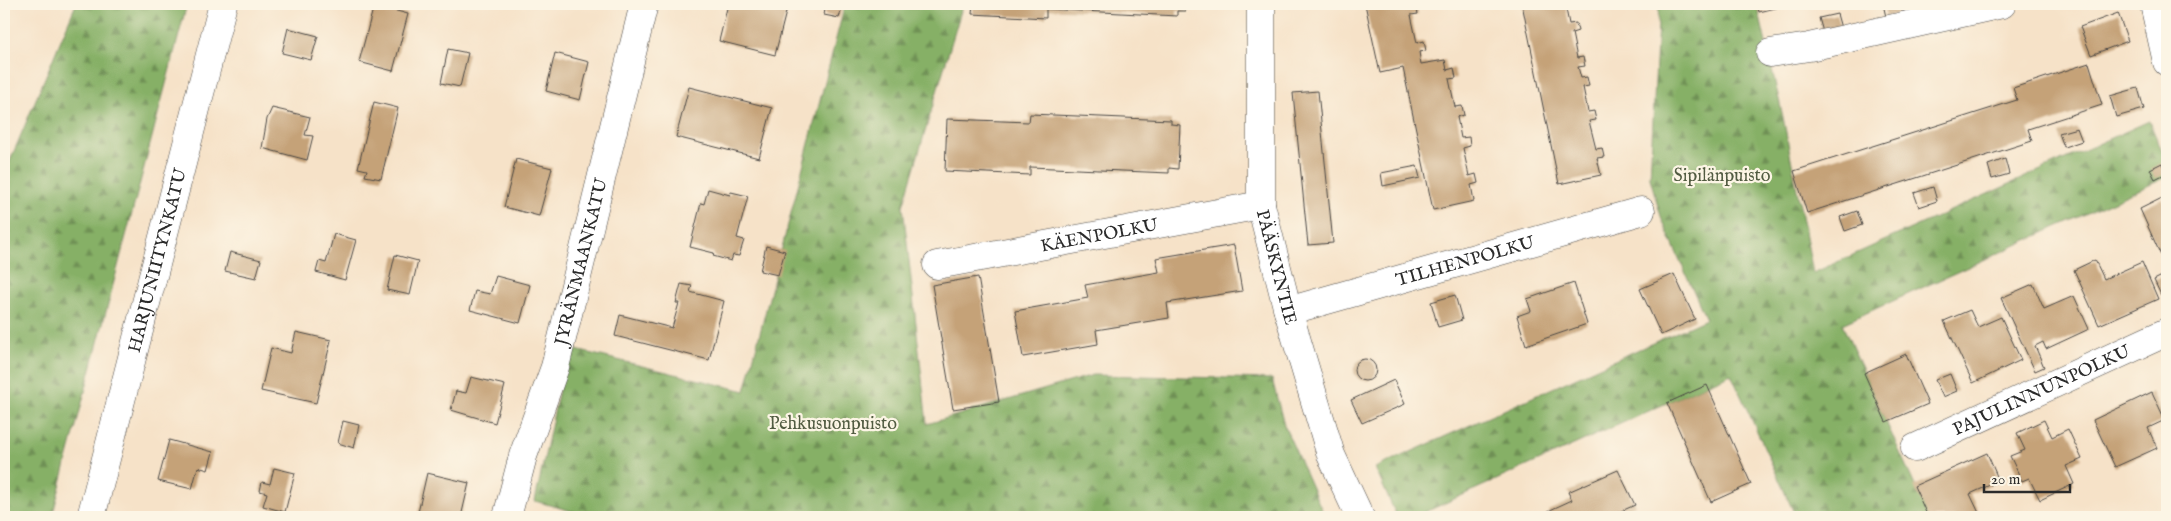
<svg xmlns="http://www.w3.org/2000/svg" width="2171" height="521" font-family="'IM FELL English',serif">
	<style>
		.forest { fill: url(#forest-firs); stroke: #586e48 }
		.building { fill: #c5a278 }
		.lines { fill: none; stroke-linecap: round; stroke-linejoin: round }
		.minor-casing { stroke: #494643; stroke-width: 29 }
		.minor { stroke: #fff; stroke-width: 28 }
		.labels { text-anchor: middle; stroke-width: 4.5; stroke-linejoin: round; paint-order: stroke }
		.park-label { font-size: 18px; fill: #515b41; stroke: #fcf5e5 }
		.street-label { font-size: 18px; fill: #2b2b2b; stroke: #fcf5e5 }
	</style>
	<defs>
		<pattern id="forest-firs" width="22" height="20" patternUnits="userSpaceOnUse" patternTransform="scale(1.25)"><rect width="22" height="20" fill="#86b066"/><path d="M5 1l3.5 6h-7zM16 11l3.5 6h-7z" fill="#6e8f54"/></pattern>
	</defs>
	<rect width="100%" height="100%" fill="#fcf5e5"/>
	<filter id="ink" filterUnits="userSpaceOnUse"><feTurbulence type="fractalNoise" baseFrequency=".02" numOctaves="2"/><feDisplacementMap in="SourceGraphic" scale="10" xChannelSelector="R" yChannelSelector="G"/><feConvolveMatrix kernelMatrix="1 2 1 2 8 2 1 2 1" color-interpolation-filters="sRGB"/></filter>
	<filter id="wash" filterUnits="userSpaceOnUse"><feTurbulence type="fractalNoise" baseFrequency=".0096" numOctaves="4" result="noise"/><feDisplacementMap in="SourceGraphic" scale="20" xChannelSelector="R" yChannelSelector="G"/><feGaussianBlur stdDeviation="1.12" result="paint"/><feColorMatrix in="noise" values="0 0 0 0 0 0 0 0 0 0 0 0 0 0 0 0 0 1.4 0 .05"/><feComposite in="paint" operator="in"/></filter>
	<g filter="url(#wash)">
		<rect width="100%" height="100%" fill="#f6e2c8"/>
		<g class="forest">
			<path d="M76 4H187L52 517H4V175Z"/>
			<path d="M845 4H963L903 206 927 424 1093 375 1272 379 1284 425 1325 517H593L535 501 568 348 745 391Z"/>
			<path d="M1659 4H1757L1783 117 1813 273 2149 121 2167 162V177L1842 324 1929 517H1796L1731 374 1414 517H1397L1375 468 1706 319 1662 220 1650 178Z"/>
		</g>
		<g id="blocks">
			<g class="building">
				<path d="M728 4H788L775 55 719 41Z"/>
				<path d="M826 4H843L839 18 824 15Z"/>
				<path d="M973 4H1186V11H1177V16L1046 9V18L972 14Z"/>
				<path d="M1365 4 1416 5 1418 14 1411 15 1417 43 1424 41 1426 51 1419 52 1421 64 1445 60 1447 70 1454 68 1456 78 1449 79 1455 107 1462 106 1464 115 1457 117 1461 138 1469 137 1470 146 1463 148 1469 176 1476 174 1478 183 1471 185 1474 201 1433 210 1403 68 1380 73Z"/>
				<path d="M1522 4H1565L1569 24 1576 23 1578 31 1572 33 1577 58 1583 57 1585 66 1578 67 1581 78 1587 77 1589 86 1583 87 1588 112 1594 111 1596 120 1589 121 1596 149 1602 148 1604 157 1597 158 1601 175 1559 184Z"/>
				<path d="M1757 4H1792L1759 12Z"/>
				<path d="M1883 4H1902L1904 12 1886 17Z"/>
				<path d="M374 5 408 14 393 71 359 62Z"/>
				<path d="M2118 13 2128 41 2091 55 2080 27Z"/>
				<path d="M1837 14 1841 28 1823 32 1819 18Z"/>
				<path d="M288 28 318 36 311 60 282 53Z"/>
				<path d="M448 49 468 53 460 87 441 83Z"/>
				<path d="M555 53 589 62 580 100 546 91Z"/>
				<path d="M2089 63 2102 105 2028 129 2032 141 1807 213 1794 171 2017 100 2013 88Z"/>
				<path d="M689 87 772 108 759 158 676 137Z"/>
				<path d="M2138 88 2144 109 2116 117 2110 96Z"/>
				<path d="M1318 91 1333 243 1308 245 1293 93Z"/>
				<path d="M374 102 398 108 381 179 365 176 367 170 358 168Z"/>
				<path d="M272 108 310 117 305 135 313 136 307 160 262 148 267 119Z"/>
				<path d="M1030 114 1171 120V124L1180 125 1178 169 1169 168V173L1030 167V175L945 171 947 119 1029 122Z"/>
				<path d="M2077 128 2082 141 2064 147 2059 133Z"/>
				<path d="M516 159 552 168 539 216 504 207Z"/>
				<path d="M2005 159 2009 174 1992 179 1988 165Z"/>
				<path d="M2162 163 2167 173 2155 179 2150 169Z"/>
				<path d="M1417 166 1420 178 1383 186 1381 173Z"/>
				<path d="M1933 187 1937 201 1919 207 1914 193Z"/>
				<path d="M708 189 730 195 731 192 748 196 737 238 744 240 739 256 733 255 731 261 713 256 714 253 690 247 701 203 704 204Z"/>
				<path d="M2162 198 2167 209V269L2140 209Z"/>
				<path d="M1857 211 1862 225 1845 231 1840 217Z"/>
				<path d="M334 234 356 240 345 280 316 272 319 261 326 263Z"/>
				<path d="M1234 245 1242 291 1167 303 1169 318 1096 330 1098 344 1023 357 1015 311 1088 298 1085 285 1159 272 1156 258Z"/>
				<path d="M766 246 785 251 778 275 760 271Z"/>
				<path d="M230 252 261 260 256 278 225 271Z"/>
				<path d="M395 255 418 261 410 295 387 290Z"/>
				<path d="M2095 260 2104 279 2142 262 2158 299 2099 325 2074 270Z"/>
				<path d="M1674 274 1695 319 1661 335 1640 289Z"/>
				<path d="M496 276 530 285 520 323 470 310 475 291 490 294Z"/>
				<path d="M2162 276 2167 292 2161 295 2154 280Z"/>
				<path d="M978 277 999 402 953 409 932 285Z"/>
				<path d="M1574 283 1587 324 1526 345 1517 316 1531 311 1527 299Z"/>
				<path d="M681 284 692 286 690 292 724 301 709 360 615 336 620 315 672 328 679 303H676Z"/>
				<path d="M2033 284 2044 309 2074 296 2089 329 2046 349 2043 342 2035 346 2044 367 2035 371 2001 298Z"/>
				<path d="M1455 295 1462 320 1438 327 1431 302Z"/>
				<path d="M1970 310 1978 327 2001 317 2021 360 1973 383 1944 321Z"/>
				<path d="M296 332 331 340 316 403 261 391 271 348 291 353Z"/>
				<path d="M1906 354 1928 404 1886 422 1864 373Z"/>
				<circle cx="1365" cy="370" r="11"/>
				<path d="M1950 374 1957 391 1943 397 1935 380Z"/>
				<path d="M471 377 505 385 495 423 451 410 456 391 466 393Z"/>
				<path d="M1394 380 1405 404 1362 423 1351 400Z"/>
				<path d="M1707 385 1751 484 1711 502 1667 403Z"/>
				<path d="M2152 392 2165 420 2148 428 2157 448 2115 467 2093 420Z"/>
				<path d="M2044 420 2052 437 2068 429 2082 459 2066 466 2074 484 2040 500 2029 478 2022 481 2010 456 2025 450 2017 433Z"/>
				<path d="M343 421 359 425 354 448 338 443Z"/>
				<path d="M169 440 213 452 208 470 198 467 192 489 158 481Z"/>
				<path d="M1987 453 1999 481 1970 494 1980 515 1974 517H1928L1914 486Z"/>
				<path d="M274 468 295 473 285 512 263 506 267 493 260 491 262 482 270 484Z"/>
				<path d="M1618 470 1635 505 1608 517H1550L1548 511 1572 500 1568 492Z"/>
				<path d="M427 473 469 483 461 517H417Z"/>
			</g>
		</g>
	</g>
	<g filter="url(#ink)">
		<use href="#blocks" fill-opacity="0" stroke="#494643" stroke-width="1"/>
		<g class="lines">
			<g class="minor-casing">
				<g id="minor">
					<path id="s1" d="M1261 4V205L1288 311 1331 455 1360 517"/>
					<path d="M2154 4 2167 62"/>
					<path d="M1770 53 1809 47 2002 4"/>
					<path id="s2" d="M937 265 1261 205"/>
					<path id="s3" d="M1288 311 1641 211"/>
					<path id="s4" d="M1915 448 2167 332"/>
					<path id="s5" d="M91 517 223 4"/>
					<path id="s6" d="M507 517 523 456 555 367 644 4"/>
				</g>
			</g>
			<use href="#minor" class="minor"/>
		</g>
	</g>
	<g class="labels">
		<g class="park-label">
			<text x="1722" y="181">Sipilänpuisto</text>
			<text x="833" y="429">Pehkusuonpuisto</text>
		</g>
		<g class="street-label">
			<text dy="6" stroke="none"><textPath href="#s2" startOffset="165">KÄENPOLKU</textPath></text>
			<text dy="6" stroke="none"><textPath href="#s5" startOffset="265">HARJUNIITYNKATU</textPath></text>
			<text dy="6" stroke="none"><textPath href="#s3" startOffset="184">TILHENPOLKU</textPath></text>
			<text dy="6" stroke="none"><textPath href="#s6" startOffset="266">JYRÄNMAANKATU</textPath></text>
			<text dy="6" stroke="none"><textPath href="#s1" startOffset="265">PÄÄSKYNTIE</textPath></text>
			<text dy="6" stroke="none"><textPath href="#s4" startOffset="139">PAJULINNUNPOLKU</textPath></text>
		</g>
	</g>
	<rect width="2171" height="521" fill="none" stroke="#fcf5e5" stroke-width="20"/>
	<path d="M1984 484v8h86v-8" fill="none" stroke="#2b2b2b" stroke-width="2.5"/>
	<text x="1991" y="484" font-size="15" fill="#2b2b2b" stroke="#fcf5e5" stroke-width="4" paint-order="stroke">20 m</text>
</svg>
